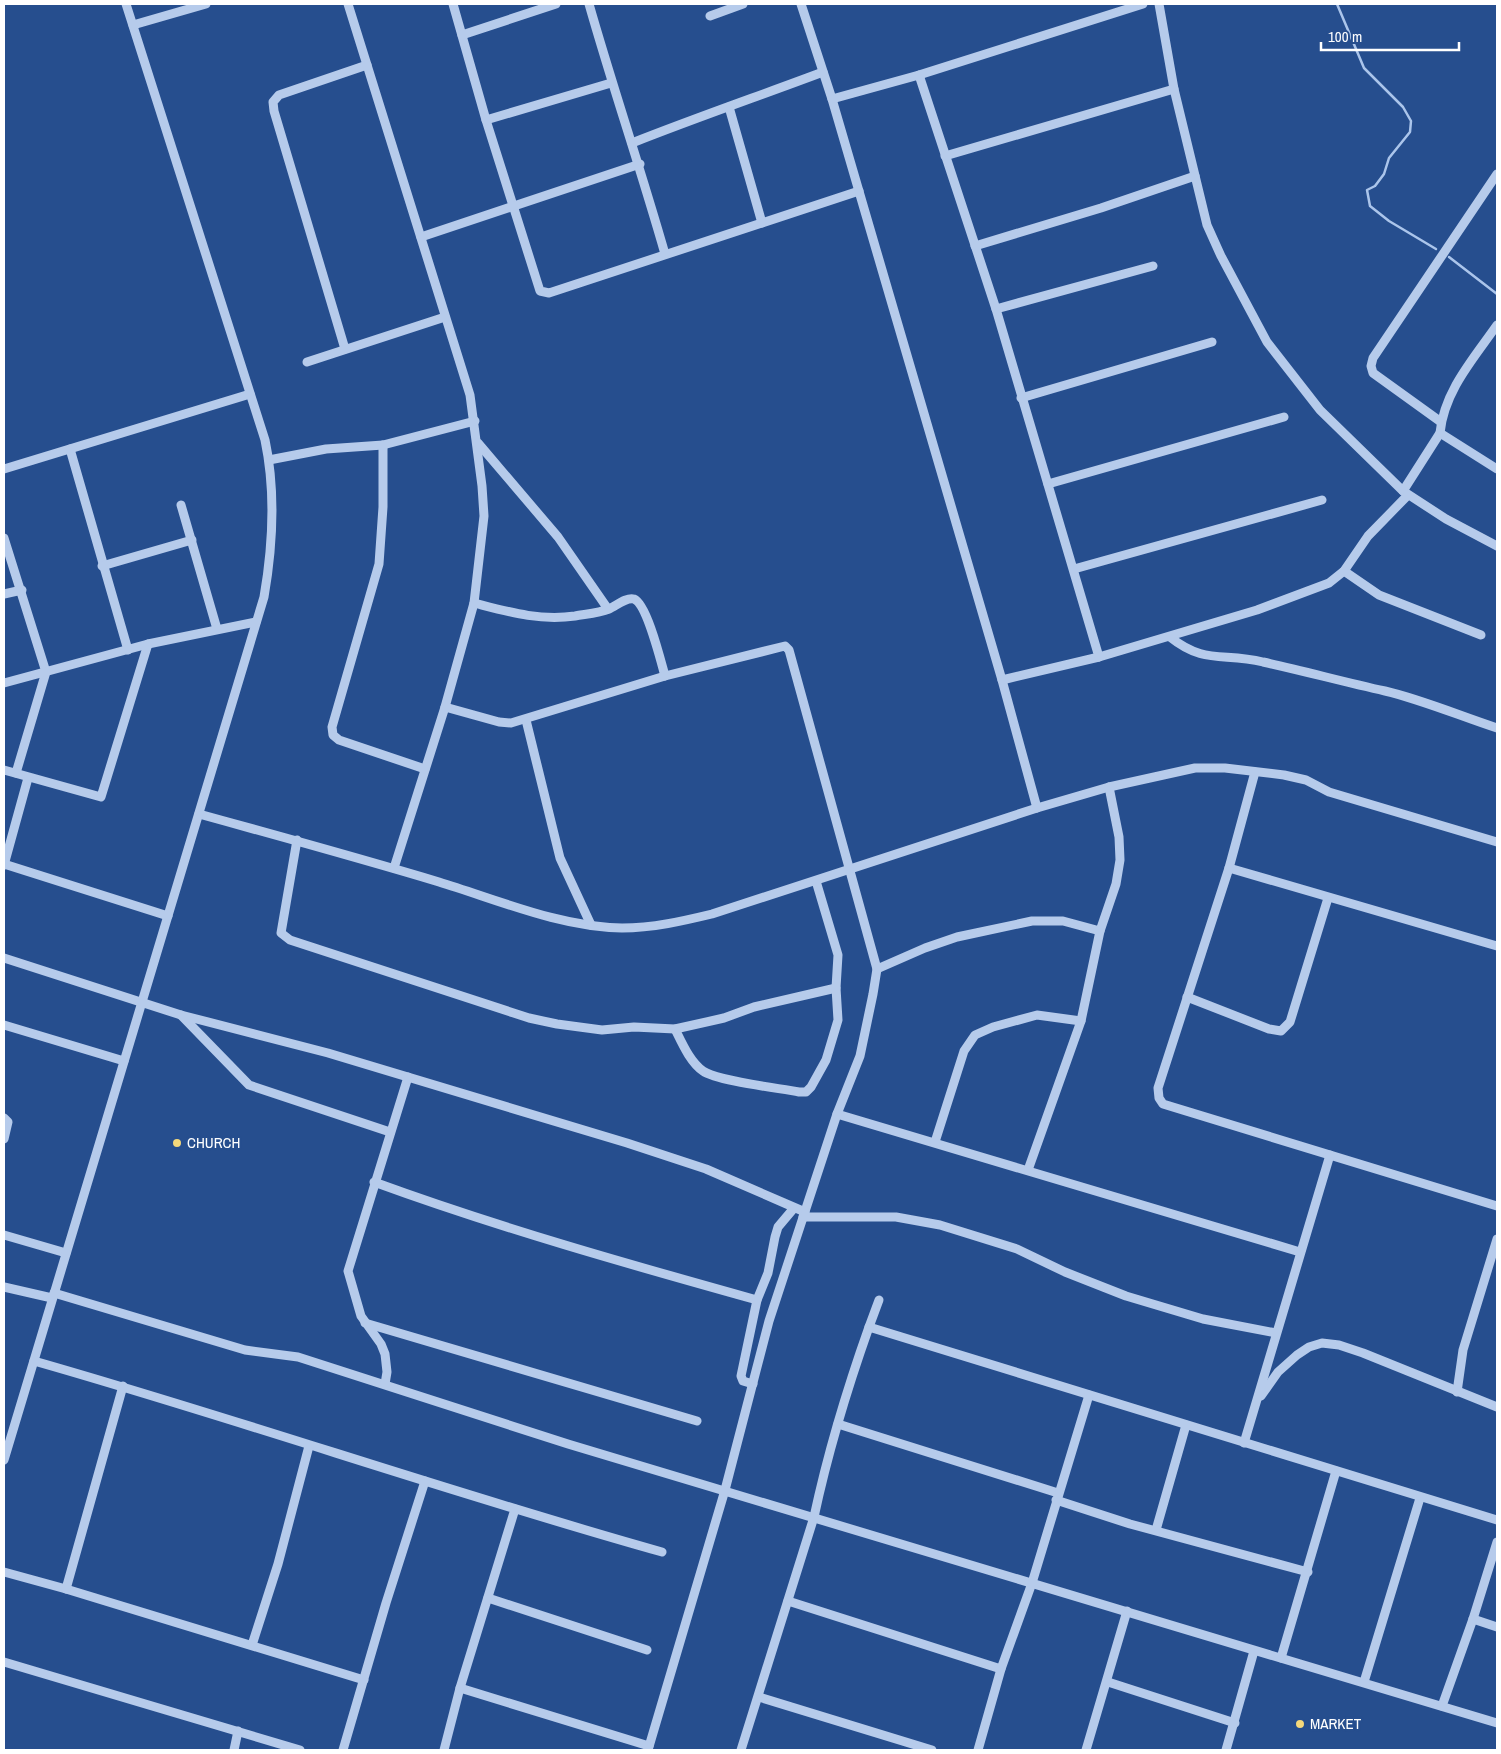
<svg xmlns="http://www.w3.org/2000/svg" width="1501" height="1754" font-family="'Archivo Narrow',sans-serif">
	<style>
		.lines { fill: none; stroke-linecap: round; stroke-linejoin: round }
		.stream { stroke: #abc5eb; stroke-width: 2.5 }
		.minor { stroke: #b6cbeb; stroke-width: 9 }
		.poi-dot { fill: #f4d87b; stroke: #264e8e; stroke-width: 2 }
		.labels { text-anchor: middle; stroke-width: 4.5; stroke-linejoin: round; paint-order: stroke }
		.poi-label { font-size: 15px; fill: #fff; stroke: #264e8e; text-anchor: start }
	</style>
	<rect width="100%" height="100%" fill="#264e8e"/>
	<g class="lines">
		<g class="stream">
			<path d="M1337 4 1364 68 1403 107 1411 121 1410 132 1389 158 1384 174 1375 186 1367 190 1370 206 1389 221 1436 249"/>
			<path d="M1449 257 1497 294"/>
		</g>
		<g class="minor">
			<path d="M348 4 470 395 482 486 484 516 474 603 445 707 394 868"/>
			<path d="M453 4 486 120 540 291 549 293 859 191"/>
			<path d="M589 4C613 88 641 170 665 254"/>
			<path d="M801 4 832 99 1002 680 1037 808"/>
			<path d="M1159 4 1174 89 1207 225 1221 256 1267 342 1320 410 1403 491 1446 519 1497 546"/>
			<path d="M710 16 743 4"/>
			<path d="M133 25 206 4"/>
			<path d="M462 35 556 4"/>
			<path d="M919 75 996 309 1099 657 1002 680"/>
			<path d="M832 99 919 75 1143 4"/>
			<path d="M729 107 762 223"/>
			<path d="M486 120 611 83"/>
			<path d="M632 143C695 118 759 96 823 72"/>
			<path d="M945 156 1174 89"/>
			<path d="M421 237 640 164"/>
			<path d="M975 246 1101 208 1195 176"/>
			<path d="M996 309 1153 266"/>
			<path d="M345 349 274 111 273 102 279 95 367 65"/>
			<path d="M307 362 445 317"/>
			<path d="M1021 398 1212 342"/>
			<path d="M1441 422 1373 373 1371 366 1373 358 1497 174"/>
			<path d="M1440 433 1497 469"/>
			<path d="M478 443 558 537 608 609"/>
			<path d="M383 445V507L379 564 332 727 333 735 339 740 425 769"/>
			<path d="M70 449 128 650"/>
			<path d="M269 460 326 449 383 445 475 421"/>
			<path d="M4 469 250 394"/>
			<path d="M1048 484 1284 417"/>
			<path d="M1403 491 1440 433C1444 391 1474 358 1497 325"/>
			<path d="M181 505 217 629"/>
			<path d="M4 538 46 672 16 773"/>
			<path d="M102 566 192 540"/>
			<path d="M1074 569 1322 500"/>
			<path d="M1344 571 1379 595 1481 635"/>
			<path d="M4 594 22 590"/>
			<path d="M474 603C509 612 539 621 575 616 586 614 599 613 609 609 616 606 626 597 634 599 647 604 661 662 665 676"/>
			<path d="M1170 637C1205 665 1223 652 1263 662 1304 671 1344 682 1385 691 1423 700 1460 716 1497 728"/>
			<path d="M1099 657 1257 610 1329 583 1344 571 1368 536 1408 495"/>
			<path d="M4 683 148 644 256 622"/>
			<path d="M445 707 499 722 511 723 665 676 785 646 789 650 877 969 873 994 860 1056 837 1114 769 1321 725 1490 648 1750"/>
			<path d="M526 720 560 858 591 925"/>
			<path d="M4 770 101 797 148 644"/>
			<path d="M1255 772 1229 868 1158 1088 1159 1098 1163 1104 1497 1206"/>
			<path d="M199 814C279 836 359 858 439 882 498 900 560 927 622 928 653 928 683 921 712 914L1037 808 1109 787 1195 768H1225L1284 775 1306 780 1329 792 1497 842"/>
			<path d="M297 840 281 933 290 940 529 1018 557 1024 602 1030 634 1027 675 1029 724 1018 754 1007 836 988"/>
			<path d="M4 864 168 916"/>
			<path d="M4 865 28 778"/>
			<path d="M1229 868 1497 946"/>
			<path d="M4 958 181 1015 328 1053 627 1143 706 1169 805 1212"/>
			<path d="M877 969 925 948 957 937 1032 921H1063L1100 931"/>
			<path d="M1187 997 1269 1029 1281 1031 1290 1022 1328 898"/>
			<path d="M181 1015 249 1085 390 1132"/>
			<path d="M4 1025 124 1061"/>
			<path d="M675 1029C682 1043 690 1062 703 1071 717 1081 778 1088 799 1092H806L811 1087 826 1060 838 1020 836 988 838 955 816 881"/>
			<path d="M837 1114 1300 1252"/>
			<path d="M4 1118 8 1122 4 1139"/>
			<path d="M935 1142 964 1051 975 1035 993 1027 1037 1015 1081 1021"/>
			<path d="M1028 1170 1081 1021 1100 931 1116 884 1120 860 1119 837 1109 787"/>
			<path d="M374 1182C500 1228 628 1264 757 1300"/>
			<path d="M803 1217H896L940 1225 1017 1249 1065 1272 1126 1296 1203 1319 1276 1333"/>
			<path d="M4 1235 66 1253"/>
			<path d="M4 1287 52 1298"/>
			<path d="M54 1293 245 1350 298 1357 568 1444 1497 1723"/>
			<path d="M365 1323 697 1421"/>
			<path d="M869 1327 879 1300"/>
			<path d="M34 1361C245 1421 451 1493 662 1552"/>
			<path d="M385 1384 387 1372 385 1354 381 1344 361 1316 348 1271 408 1077"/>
			<path d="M753 1384 743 1381 741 1376 757 1300 768 1273 775 1237 778 1227 794 1208"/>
			<path d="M1457 1392 1463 1350 1497 1239"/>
			<path d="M1261 1396 1278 1372 1297 1355 1309 1347 1322 1343 1339 1345 1363 1353 1497 1407"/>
			<path d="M838 1424 1058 1493"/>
			<path d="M1244 1443 1330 1155"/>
			<path d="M4 1460 264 597C273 545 276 492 265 440L126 4"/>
			<path d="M1056 1500 1130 1524 1308 1572"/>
			<path d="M1156 1530 1186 1425"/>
			<path d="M4 1572 66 1589 364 1680"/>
			<path d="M66 1589 123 1386"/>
			<path d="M488 1598 647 1650"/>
			<path d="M788 1601 1001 1669"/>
			<path d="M1473 1619 1497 1627"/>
			<path d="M252 1645 278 1564 309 1446"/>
			<path d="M1281 1658 1336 1471"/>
			<path d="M4 1662 300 1750"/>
			<path d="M1108 1682 1235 1723"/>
			<path d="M1364 1682 1420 1498"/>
			<path d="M460 1688 649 1746"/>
			<path d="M759 1697 932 1750"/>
			<path d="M1442 1706 1473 1619 1497 1542"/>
			<path d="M234 1750 238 1731"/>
			<path d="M343 1750 386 1603 425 1481"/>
			<path d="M444 1750 460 1688 515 1509"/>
			<path d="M741 1750 814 1517C828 1452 847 1389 869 1327L1497 1520"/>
			<path d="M978 1750 1001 1669 1032 1583 1089 1395"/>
			<path d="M1086 1750 1127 1611"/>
			<path d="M1226 1750 1254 1651"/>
		</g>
	</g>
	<g class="poi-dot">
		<circle cx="177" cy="1143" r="5"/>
		<circle cx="1300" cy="1724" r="5"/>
	</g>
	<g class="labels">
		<g class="poi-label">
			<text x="187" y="1148">CHURCH</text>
			<text x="1310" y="1729">MARKET</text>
		</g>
	</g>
	<rect width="1501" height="1754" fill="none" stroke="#ffffff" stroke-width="10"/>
	<path d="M1321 42v8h138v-8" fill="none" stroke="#ffffff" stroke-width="2.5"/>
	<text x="1328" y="42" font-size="15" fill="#ffffff" stroke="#264e8e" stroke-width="4" paint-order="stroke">100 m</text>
</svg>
